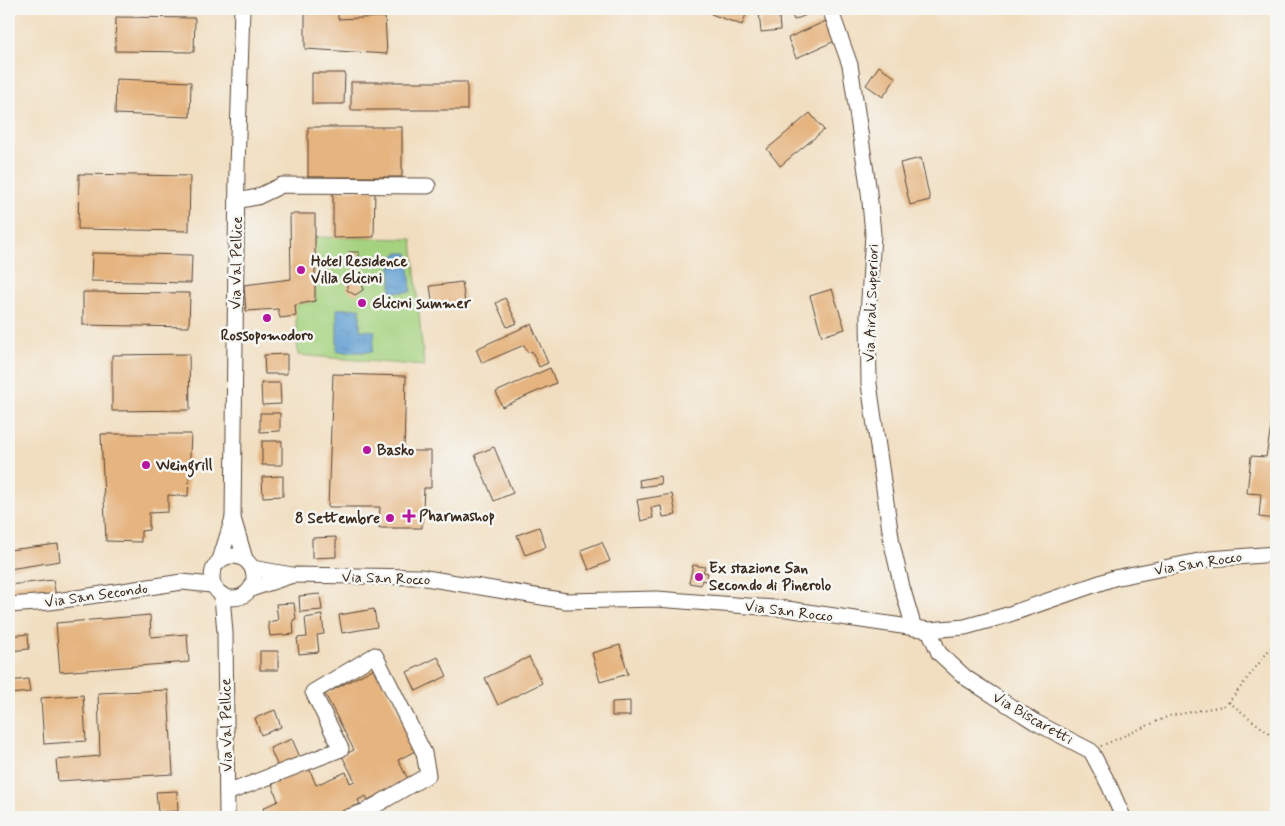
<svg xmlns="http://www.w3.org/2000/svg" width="1285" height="826" font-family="Mynerve,sans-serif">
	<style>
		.grass { fill: #a4d27f; stroke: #707e4e }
		.water { fill: url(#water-ripples); stroke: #4e6478 }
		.building { fill: #e5b47f }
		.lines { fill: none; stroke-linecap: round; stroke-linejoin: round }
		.minor-casing { stroke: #564536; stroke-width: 17 }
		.path { stroke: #564536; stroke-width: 2; stroke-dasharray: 1 4; stroke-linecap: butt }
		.minor { stroke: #fff; stroke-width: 15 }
		.poi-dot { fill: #b5179e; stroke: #f6f6f2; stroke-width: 2 }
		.labels { text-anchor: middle; stroke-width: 5; stroke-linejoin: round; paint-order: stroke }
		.poi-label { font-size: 15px; font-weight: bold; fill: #3b2a1e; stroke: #f6f6f2; text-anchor: start }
		.street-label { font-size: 15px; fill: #3b2a1e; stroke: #f6f6f2 }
	</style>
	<defs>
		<pattern id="water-ripples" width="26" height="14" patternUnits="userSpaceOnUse" patternTransform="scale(1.25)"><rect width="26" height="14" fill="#619fd2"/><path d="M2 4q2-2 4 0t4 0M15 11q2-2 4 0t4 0" fill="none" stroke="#5182aa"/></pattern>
	</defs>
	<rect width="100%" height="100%" fill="#f6f6f2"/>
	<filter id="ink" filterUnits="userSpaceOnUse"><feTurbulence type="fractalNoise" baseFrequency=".02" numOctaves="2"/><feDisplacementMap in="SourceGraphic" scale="10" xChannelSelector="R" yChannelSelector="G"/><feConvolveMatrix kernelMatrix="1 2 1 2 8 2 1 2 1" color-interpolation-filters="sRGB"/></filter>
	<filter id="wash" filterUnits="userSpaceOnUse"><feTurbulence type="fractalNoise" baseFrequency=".0096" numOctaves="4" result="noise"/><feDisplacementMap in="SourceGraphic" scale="20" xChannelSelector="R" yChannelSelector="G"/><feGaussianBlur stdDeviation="1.12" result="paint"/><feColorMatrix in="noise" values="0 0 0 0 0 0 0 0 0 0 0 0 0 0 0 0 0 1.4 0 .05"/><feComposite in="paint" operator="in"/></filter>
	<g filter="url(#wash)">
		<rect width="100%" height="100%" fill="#f1dec0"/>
		<path class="grass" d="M315 237 412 239 424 366 298 355 295 305 315 301Z"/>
		<g class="water">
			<path d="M397 253H408L411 292H391V259Z"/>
			<path d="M360 308V330L375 331 372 352H337V309Z"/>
		</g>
		<g id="blocks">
			<g class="building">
				<path d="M305 9H338V19L385 17 387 54 305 49Z"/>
				<path d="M712 9H748L742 25 711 14Z"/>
				<path d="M782 9H821L794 20 791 13 785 15Z"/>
				<path d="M759 13 779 16 780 30 761 32Z"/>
				<path d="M116 17 195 18 194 52 115 51Z"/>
				<path d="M826 21 835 41 796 58 788 38Z"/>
				<path d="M879 66 896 78 883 97 866 85Z"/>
				<path d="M312 73H345L344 104H312Z"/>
				<path d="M116 79 191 82 190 117 115 114Z"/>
				<rect x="351" y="82" width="116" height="28"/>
				<path d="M810 113 824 130 780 166 767 149Z"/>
				<rect x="308" y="127" width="94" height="50"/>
				<path d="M921 158 930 200 910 205 900 163Z"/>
				<path d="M79 174 190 176 189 231 78 229Z"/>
				<path d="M375 190 374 237 333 238V191Z"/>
				<path d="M290 214H315V301L295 305 296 316 280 318 278 309 246 311 244 285 291 279Z"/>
				<rect x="349" y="252" width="10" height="16"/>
				<path d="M92 253 192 255 191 283 91 281Z"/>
				<path d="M355 276 363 281V290L355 295 347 290V281Z"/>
				<path d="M462 282 465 303 433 307 430 286Z"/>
				<path d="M832 289 845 329 822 336 810 296Z"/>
				<path d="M83 292 190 293 189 327 83 325Z"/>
				<path d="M505 298 517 323 507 327 496 303Z"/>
				<path d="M531 324 548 363 539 367 532 351 528 353 524 345 482 363 476 349Z"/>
				<path d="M189 354 190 410 112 411V355Z"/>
				<path d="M287 354V374H265L264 355Z"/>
				<path d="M550 368 556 383 502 407 496 392Z"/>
				<path d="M333 374 406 376 404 451H431V488H424L422 528H379L380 507H328Z"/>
				<path d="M261 383H280L281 404 262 405Z"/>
				<path d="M260 413H280V431L260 432Z"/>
				<path d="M1272 421 1276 422V519L1259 517 1261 494 1247 493 1251 456 1266 457Z"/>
				<path d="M101 434H191L188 496 168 495V512L149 513V530L141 531V542L106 541Z"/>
				<rect x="262" y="441" width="20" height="24"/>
				<path d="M494 447 513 493 494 501 475 455Z"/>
				<path d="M283 476V496L263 497 262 477Z"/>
				<path d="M660 476 661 484 640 487 639 480Z"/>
				<path d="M672 494 676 515 663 517 661 506 651 508 653 518 641 521 637 500Z"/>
				<path d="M539 527 546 547 525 555 517 535Z"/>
				<path d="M336 537V557L312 558V538Z"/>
				<path d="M602 542 610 561 589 570 581 550Z"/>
				<path d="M58 544 60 561 9 569V550Z"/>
				<path d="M693 565 705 567 703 572 708 573 706 581 702 580 701 585 689 583Z"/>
				<path d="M53 580 56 596 9 601V585Z"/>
				<path d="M320 594 322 610 300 612 299 596Z"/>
				<path d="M294 603 296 619 293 620 294 634 270 636 268 622 278 620 276 604Z"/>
				<path d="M374 609 377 627 342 633 339 615Z"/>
				<path d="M150 615 151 637 187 634 189 662 60 672 56 623Z"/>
				<path d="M322 615 324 634 317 635 319 652 299 654 297 638 307 637 305 618Z"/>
				<path d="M28 634 29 649 9 651V636Z"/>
				<path d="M620 645 628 674 600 682 592 653Z"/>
				<rect x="260" y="651" width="18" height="19"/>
				<path d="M438 657 447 676 416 691 407 672Z"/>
				<path d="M529 657 542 683 498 705 485 678Z"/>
				<path d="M375 668 417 750 398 760 408 779 368 800 366 796 358 800 360 804 329 817H267L263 808 278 801 272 784 309 768 316 785 346 772 350 783 355 781 342 756 354 750 325 694Z"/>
				<path d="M28 679 30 692 9 694V681Z"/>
				<path d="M168 690 173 774 58 781 56 760 100 756 98 693Z"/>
				<path d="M83 695 86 741 44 744 41 698Z"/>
				<path d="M630 701V716H612V702Z"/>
				<path d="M275 710 281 727 261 735 255 718Z"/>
				<path d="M292 739 300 757 278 767 270 748Z"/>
				<path d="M177 791 178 811 158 812 156 792Z"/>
			</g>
		</g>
	</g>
	<g filter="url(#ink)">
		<use href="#blocks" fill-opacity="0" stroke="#564536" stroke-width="1"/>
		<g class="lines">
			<g class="minor-casing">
				<g id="minor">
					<path d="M830 9 850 65 869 192 873 234 868 316 869 384 892 544 902 587 914 628"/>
					<path d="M237 201 257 197 282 185 428 186"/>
					<path d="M233 518 245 559"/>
					<circle cx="233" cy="577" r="21"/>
					<path d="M220 560 233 518 237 168 242 9"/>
					<path d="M252 568 292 575 420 577 566 601 657 599 787 609 929 630 965 627 1004 616 1114 578 1209 559 1276 554"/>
					<path d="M251 589 290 576"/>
					<path d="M222 596 225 633 227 817"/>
					<path d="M9 605 50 602 182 582 212 585"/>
					<path d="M929 630 939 653 966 678 1035 722 1091 751 1109 785 1123 817"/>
					<path d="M227 793 341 749 313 692 375 655 424 753 428 775 366 811 348 817"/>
				</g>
			</g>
			<g class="path">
				<path d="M1229 702 1276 739"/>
				<path d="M1101 746 1169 716 1223 706 1229 702 1276 641"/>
			</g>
			<use href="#minor" class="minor"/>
		</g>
	</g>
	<g class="poi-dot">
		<circle cx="301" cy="270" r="5"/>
		<circle cx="362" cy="303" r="5"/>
		<circle cx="267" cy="318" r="5"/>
		<circle cx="367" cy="450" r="5"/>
		<circle cx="146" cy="465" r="5"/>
		<path d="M406.5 508.5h5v5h5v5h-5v5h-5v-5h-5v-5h5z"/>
		<circle cx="390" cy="518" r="5"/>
		<circle cx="699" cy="577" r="5"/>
	</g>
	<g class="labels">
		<g class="poi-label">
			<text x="311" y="266">Hotel Residence<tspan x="311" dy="17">Villa Glicini</tspan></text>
			<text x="372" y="308">Glicini summer</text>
			<text x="267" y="340" text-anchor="middle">Rossopomodoro</text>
			<text x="377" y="455">Basko</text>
			<text x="156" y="470">Weingrill</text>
			<text x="419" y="521">Pharmashop</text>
			<text x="380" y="523" text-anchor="end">8 Settembre</text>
			<text x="709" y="573">Ex stazione San<tspan x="709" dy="17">Secondo di Pinerolo</tspan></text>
		</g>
		<g class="street-label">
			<text transform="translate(236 263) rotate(-89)" y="5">Via Val Pellice</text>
			<text transform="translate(871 303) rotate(-88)" y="5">Via Airali Superiori</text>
			<text transform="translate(1198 563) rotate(-9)" y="5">Via San Rocco</text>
			<text transform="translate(386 578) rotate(2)" y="5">Via San Rocco</text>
			<text transform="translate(96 595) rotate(-8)" y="5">Via San Secondo</text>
			<text transform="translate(789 611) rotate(7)" y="5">Via San Rocco</text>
			<text transform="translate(1033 718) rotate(30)" y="5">Via Biscaretti</text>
			<text transform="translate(226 725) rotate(-91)" y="5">Via Val Pellice</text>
		</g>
	</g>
	<rect width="1285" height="826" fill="none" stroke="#f6f6f2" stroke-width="30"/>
</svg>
